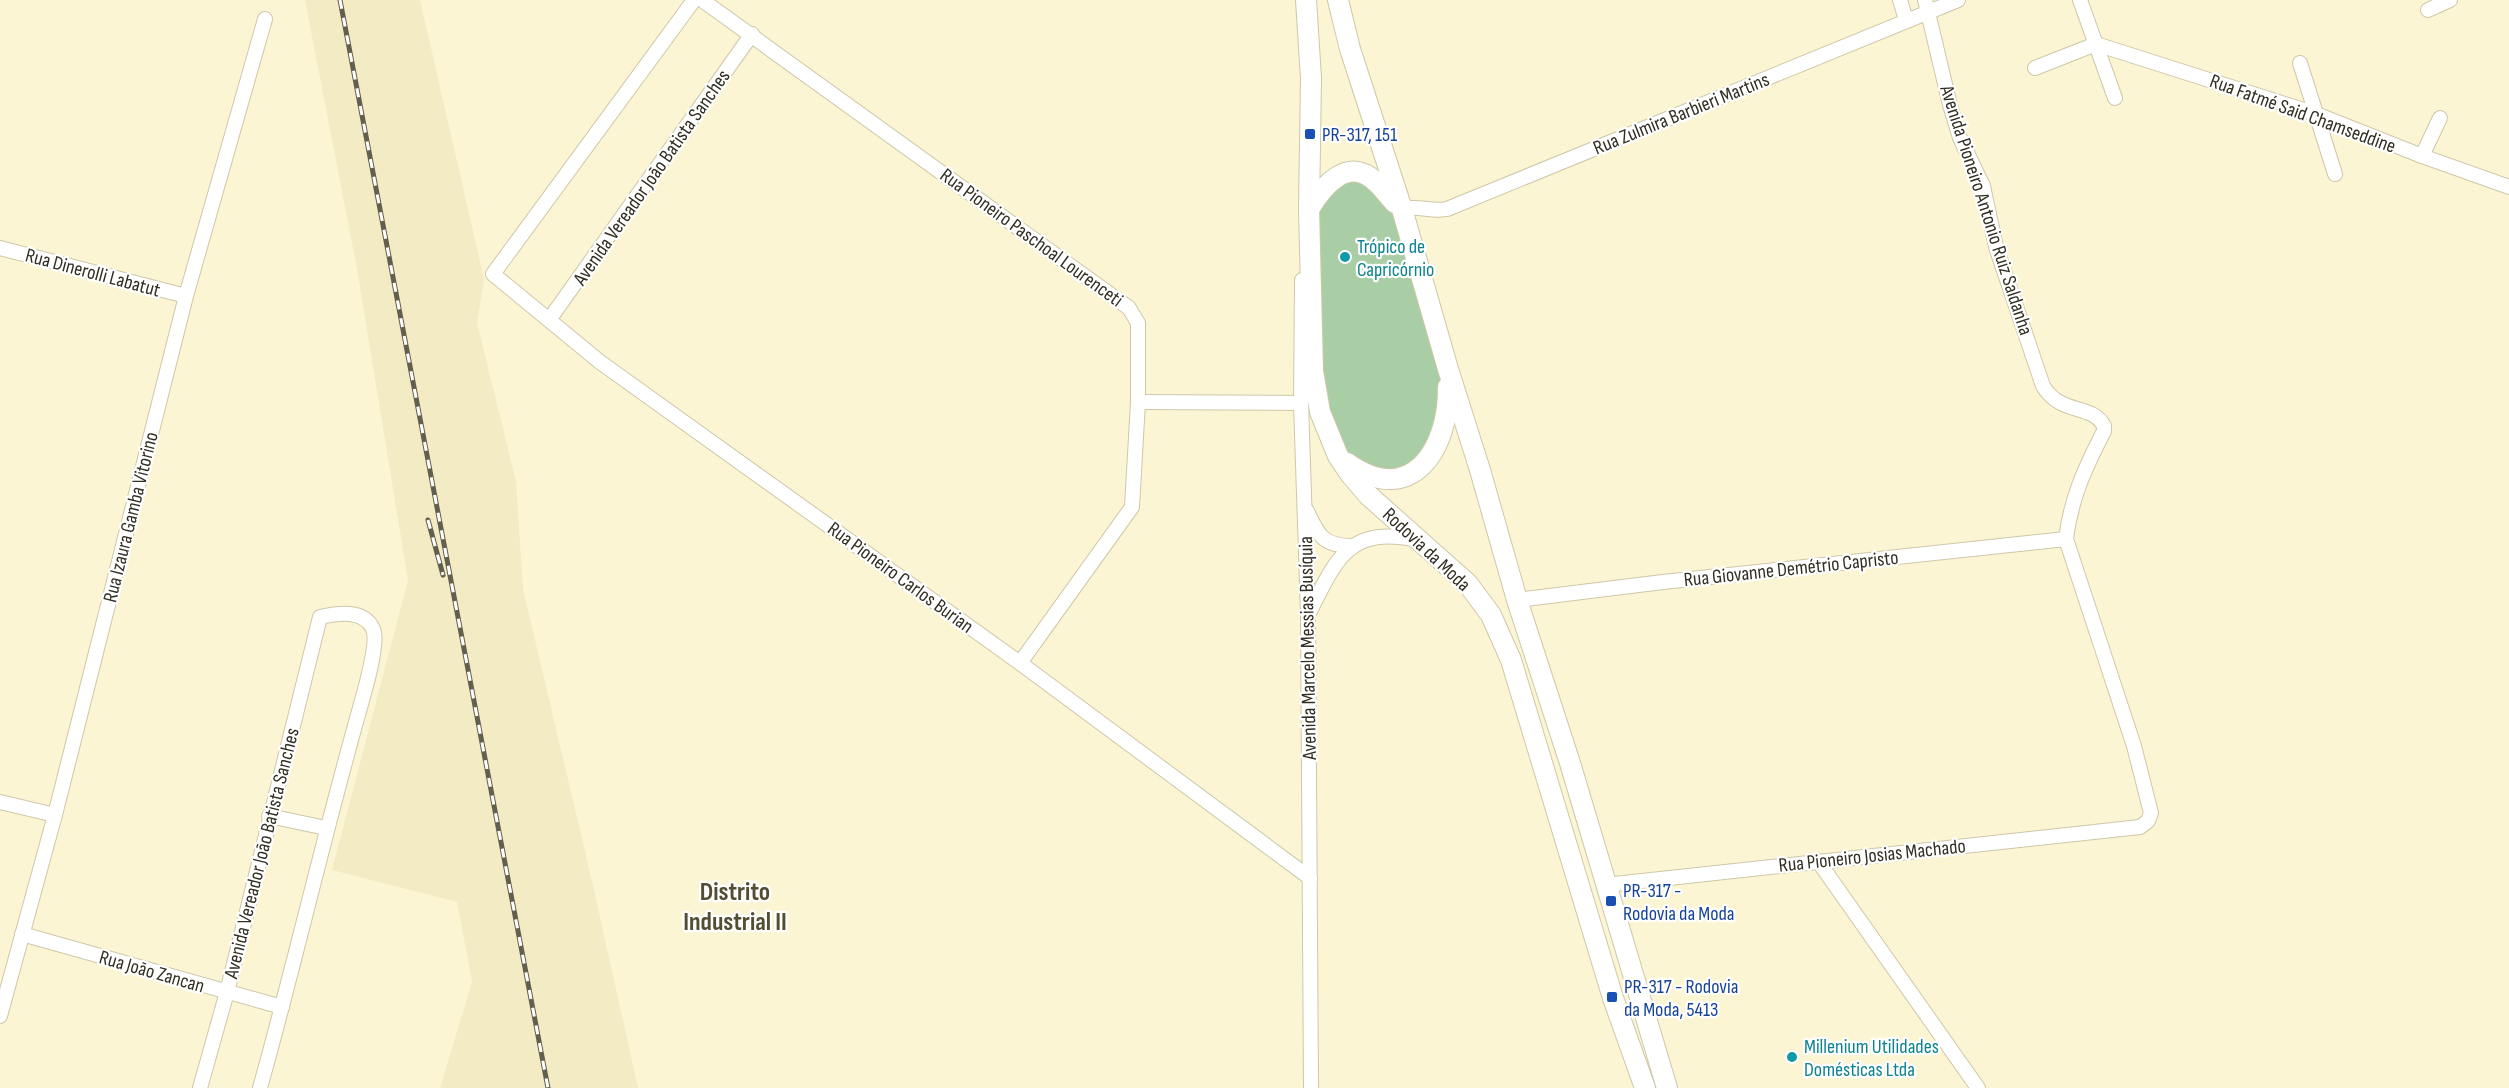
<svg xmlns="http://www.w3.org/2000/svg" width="2509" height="1088" font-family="'Sofia Sans Condensed',sans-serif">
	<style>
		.built { fill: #f3ebc3 }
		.green { fill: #a9cea5 }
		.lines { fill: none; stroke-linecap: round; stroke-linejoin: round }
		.minor-casing { stroke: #cec8a9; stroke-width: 16 }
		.highway-casing { stroke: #cec8a9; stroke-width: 22 }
		.minor { stroke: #fff; stroke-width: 14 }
		.highway { stroke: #fff; stroke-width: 20 }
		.rail-casing { stroke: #635f4e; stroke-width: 5 }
		.rail { stroke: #fff; stroke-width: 3; stroke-dasharray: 9; stroke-linecap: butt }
		.transit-dot { fill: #1a4fb4; stroke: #fff; stroke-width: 2 }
		.culture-dot { fill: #0f9aa8; stroke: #fff; stroke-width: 2 }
		.labels { text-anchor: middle; stroke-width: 4.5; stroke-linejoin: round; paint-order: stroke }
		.street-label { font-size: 20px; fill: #312e22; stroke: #fff }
		.transit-label { font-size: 20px; fill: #164399; stroke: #fff; text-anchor: start }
		.culture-label { font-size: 20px; fill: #0d838f; stroke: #fff; text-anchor: start }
		.district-label { font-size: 26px; font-weight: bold; fill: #534e32; stroke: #fff }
	</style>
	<rect width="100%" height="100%" fill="#fbf5d4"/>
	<path class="built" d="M305 0H420L484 279 477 323 516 481 523 589 592 881 638 1088H440L472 982 457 902 332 870 408 580 357 269Z"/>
	<path class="green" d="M1355 172 1402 209 1448 404 1417 469 1374 478 1329 435 1313 304 1320 191Z"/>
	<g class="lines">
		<g class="minor-casing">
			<g id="minor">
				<path d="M694 0 493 274 600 362 1020 663 1310 878"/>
				<path d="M702 0 1129 308 1138 323V402L1132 507 1020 663"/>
				<path d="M1900 0 1906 20"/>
				<path d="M2080 0 2115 98"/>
				<path d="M2428 10 2450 0"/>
				<path d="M2300 63 2335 174"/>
				<path d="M2035 68 2096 44 2316 114 2422 156 2509 187"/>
				<path d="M2422 156 2440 118"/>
				<path d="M1402 209C1417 205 1432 212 1447 209L1958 0"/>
				<path d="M0 248 186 296"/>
				<path d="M1302 280 1301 403 1308 615 1311 1088"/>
				<path d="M549 320 752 34"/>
				<path d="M1138 402 1301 403"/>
				<path d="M1307 511C1318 535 1323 546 1352 546"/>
				<path d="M1517 600 1663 582 2066 539"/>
				<path d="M1309 613C1336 560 1348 525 1417 540"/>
				<path d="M0 802 55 815"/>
				<path d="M269 816 326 828"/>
				<path d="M1818 861 1978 1088"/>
				<path d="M1605 885 2140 827 2148 821 2151 813 2134 746 2066 539C2071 498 2085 468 2104 431V426C2092 403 2061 416 2043 386L1996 247 1983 186 1960 138 1950 105 1925 0"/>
				<path d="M22 934 282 1007"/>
				<path d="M0 1016 55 815 186 296 265 19"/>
				<path d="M200 1088 227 992 320 617C338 613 364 609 373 629 380 644 361 703 356 722 322 844 294 966 260 1088"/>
			</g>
		</g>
		<g class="highway-casing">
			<g id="highway">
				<path d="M1306 0 1311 78 1309 209 1313 371 1320 412 1338 456 1351 475 1368 495 1468 584 1491 615 1511 660 1613 998 1645 1088"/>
				<path d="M1338 0 1350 49 1402 209 1448 369 1480 470 1517 600 1570 763 1667 1088"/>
				<path d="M1309 209C1323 186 1348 155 1376 182 1383 188 1388 196 1395 203"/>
				<path d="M1347 463C1412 509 1449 448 1448 387"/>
			</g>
		</g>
		<use href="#minor" class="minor"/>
		<use href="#highway" class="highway"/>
		<g class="rail-casing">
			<g id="rail">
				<path d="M340 0 548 1088"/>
				<path d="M428 520 443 575"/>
			</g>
		</g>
		<use href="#rail" class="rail"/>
	</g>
	<g class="transit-dot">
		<rect x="1304" y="128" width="12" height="12" rx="3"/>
		<rect x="1605" y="895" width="12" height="12" rx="3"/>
		<rect x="1606" y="991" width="12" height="12" rx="3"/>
	</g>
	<g class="culture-dot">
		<circle cx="1345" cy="257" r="6"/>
		<circle cx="1792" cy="1057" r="6"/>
	</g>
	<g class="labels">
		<g class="street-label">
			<text transform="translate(1681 113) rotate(-22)" y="7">Rua Zulmira Barbieri Martins</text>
			<text transform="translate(2303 113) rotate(20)" y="7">Rua Fatmé Said Chamseddine</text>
			<text transform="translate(651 177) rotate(-55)" y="7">Avenida Vereador João Batista Sanches</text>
			<text transform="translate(1987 210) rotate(72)" y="7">Avenida Pioneiro Antonio Ruiz Saldanha</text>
			<text transform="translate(1032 237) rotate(36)" y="7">Rua Pioneiro Paschoal Lourenceti</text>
			<text transform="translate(93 272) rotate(15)" y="7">Rua Dinerolli Labatut</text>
			<text transform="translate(130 517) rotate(-76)" y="7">Rua Izaura Gamba Vitorino</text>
			<text transform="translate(1427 549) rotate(43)" y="7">Rodovia da Moda</text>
			<text transform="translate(1791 568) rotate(-6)" y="7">Rua Giovanne Demétrio Capristo</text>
			<text transform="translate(901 577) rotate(36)" y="7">Rua Pioneiro Carlos Burian</text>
			<text transform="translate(1307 648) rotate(-91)" y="7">Avenida Marcelo Messias Busíquia</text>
			<text transform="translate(261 853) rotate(-76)" y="7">Avenida Vereador João Batista Sanches</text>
			<text transform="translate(1872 855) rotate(-6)" y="7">Rua Pioneiro Josias Machado</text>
			<text transform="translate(152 971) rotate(16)" y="7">Rua João Zancan</text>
		</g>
		<g class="transit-label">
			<text x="1322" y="141">PR-317, 151</text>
			<text x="1623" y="897">PR-317 -<tspan x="1623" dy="23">Rodovia da Moda</tspan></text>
			<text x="1624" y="993">PR-317 - Rodovia<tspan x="1624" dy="23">da Moda, 5413</tspan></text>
		</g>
		<g class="culture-label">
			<text x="1357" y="253">Trópico de<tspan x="1357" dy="23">Capricórnio</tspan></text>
			<text x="1804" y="1053">Millenium Utilidades<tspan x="1804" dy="23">Domésticas Ltda</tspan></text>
		</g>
		<g class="district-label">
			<text x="735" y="900">Distrito<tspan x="735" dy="30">Industrial II</tspan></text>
		</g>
	</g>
</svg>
